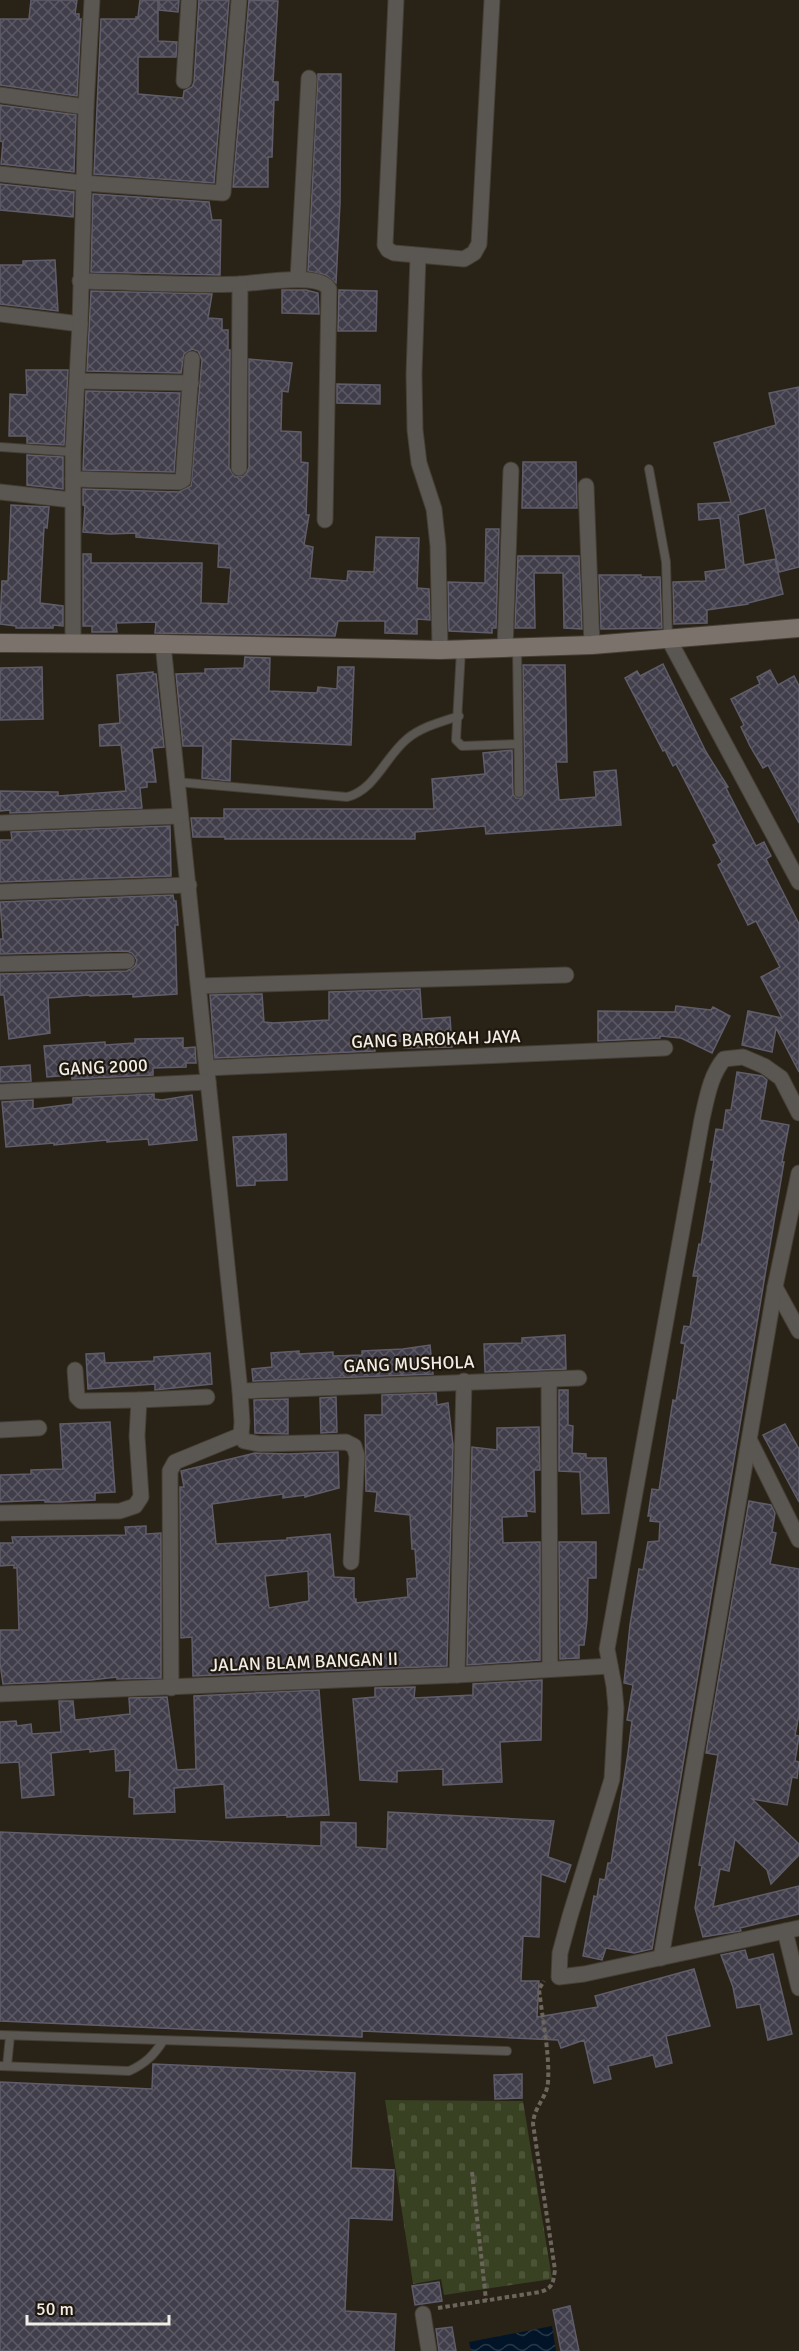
<svg xmlns="http://www.w3.org/2000/svg" width="799" height="2351" font-family="Signika,sans-serif">
	<style>
		.cemetery { fill: url(#cemetery-stones) }
		.water { fill: url(#water-waves) }
		.building { fill: url(#building-cross-hatch); stroke: #605d6a; stroke-width: 1.5; fill-rule: evenodd }
		.lines { fill: none; stroke-linecap: round; stroke-linejoin: round }
		.lane-casing { stroke: #453e34; stroke-width: 10 }
		.street-casing { stroke: #453e34; stroke-width: 17 }
		.secondary-casing { stroke: #453e34; stroke-width: 20 }
		.path { stroke: #6b655b; stroke-width: 4; stroke-dasharray: 4.5 3; stroke-linecap: butt }
		.lane { stroke: #5a5651; stroke-width: 8 }
		.street { stroke: #5a5651; stroke-width: 15 }
		.secondary { stroke: #7a726b; stroke-width: 18 }
		.labels { text-anchor: middle; stroke-width: 4.5; stroke-linejoin: round; paint-order: stroke }
		.street-label { font-size: 18px; fill: #f2ede6; stroke: #1f180e }
	</style>
	<defs>
		<pattern id="cemetery-stones" width="16" height="16" patternUnits="userSpaceOnUse" patternTransform="scale(1.5)"><rect width="16" height="16" fill="#384122"/><path d="M2 7V4a2 2 0 0 1 4 0v3zM10 15v-3a2 2 0 0 1 4 0v3z" fill="#4c5437"/></pattern>
		<pattern id="water-waves" width="16" height="10" patternUnits="userSpaceOnUse" patternTransform="scale(1.5)"><rect width="16" height="10" fill="#021528"/><path d="M0 5q4-4 8 0t8 0" fill="none" stroke="#273747"/></pattern>
		<pattern id="building-cross-hatch" width="8" height="8" patternUnits="userSpaceOnUse" patternTransform="scale(1.5)"><rect width="8" height="8" fill="#413e4b"/><path d="M0 0l8 8M0 8l8-8" fill="none" stroke="#5d5a65"/></pattern>
	</defs>
	<rect width="100%" height="100%" fill="#292217"/>
	<path class="cemetery" d="M385 2100 523 2101 552 2279 444 2295 441 2279 413 2284Z"/>
	<path class="water" d="M552 2326 556 2351H471L469 2342Z"/>
	<g class="building">
		<path d="M31 0H77L75 14H79V20L81 19 77 96 0 85V19H29Z"/>
		<path d="M140 0H158V41L177 42 176 57H138V94L183 98 184 91 192 87 194 82 199 0H229L214 183 94 174 101 19H136V17H138Z"/>
		<path d="M159 0H179L178 12 159 10Z"/>
		<path d="M249 0 278 1 273 82H278V100H274L272 157H268V187H233Z"/>
		<path d="M318 74H341L340 203 336 283 326 275 308 271Z"/>
		<path d="M0 105 76 115 74 172 1 164 3 142 0 141Z"/>
		<path d="M0 184 74 192 73 217 0 210Z"/>
		<path d="M93 194 209 202 212 220H221L220 275 91 272Z"/>
		<path d="M55 260 58 311 0 304V265H23V261Z"/>
		<path d="M282 290H306L318 293 319 314 282 313Z"/>
		<path d="M339 290 377 291 376 331H338Z"/>
		<path d="M91 291 212 294 208 318 222 319V330H228V350H230L229 468 235 477 244 476 249 468V359L292 363 288 392 282 391 281 431 301 432V462L308 463 306 515H309L304 545 313 547 310 578 347 581 348 571 374 572 376 537 419 538 417 588 429 589 430 620 417 619V634L385 633V621H338L335 636 155 633 156 622 116 623 117 632H92V626H83V554H91V563H202L201 603 228 604 231 568 218 567 219 544 136 537V533L110 534 83 532 85 506 83 505V489L179 492 191 486 202 360 198 351 192 349 184 354 181 373 87 371Z"/>
		<path d="M26 370H68L64 445 27 443V436H9L10 394 27 395Z"/>
		<path d="M337 384 380 385V404L337 403Z"/>
		<path d="M799 387V567L779 572 765 508 738 515 744 565 775 559 783 594 748 603V604L707 610V623L674 624 673 582 706 581 705 572 726 569 720 518 699 520 698 504 731 502 714 443 776 425 769 393Z"/>
		<path d="M86 391 180 393 174 472 83 470Z"/>
		<path d="M27 455 63 457V489L27 485Z"/>
		<path d="M523 462H576L577 508H522Z"/>
		<path d="M11 505 49 507 47 528 44 527 40 603 63 606V626L53 625V628H16V626L0 624 2 581H8Z"/>
		<path d="M486 529H499L496 628H492V633L449 631 448 582 485 583Z"/>
		<path d="M518 556H579L582 629 564 628 563 573H534L535 628H515Z"/>
		<path d="M599 575H641V577H660L662 628 601 629Z"/>
		<path d="M245 657 270 658 269 691 317 693 318 687 337 689 338 667H354L351 745 231 739 230 781 202 778 203 746H183L176 674 205 673V669L244 668Z"/>
		<path d="M663 664 706 752 728 787 726 788 756 846 764 842 771 856 766 859 799 924V1072L776 1028 772 1052 742 1045 748 1011 782 1018 761 977 780 967 756 921 748 925 718 865 722 862 713 845 717 843 676 764 673 766 665 750 663 751 625 678 637 671 640 676Z"/>
		<path d="M523 665H565L567 762H556L559 800 596 797 594 772 616 770 621 825 486 834 485 826 415 832V839H225V837H193L191 818H224V809H434L432 779 485 774 483 753 512 750 513 794 516 798H522L525 793Z"/>
		<path d="M42 667 43 719 0 720V668Z"/>
		<path d="M770 670 778 685 794 676 799 686V823L768 765 763 768 750 746 741 727 744 725 731 699 760 684 757 677Z"/>
		<path d="M153 672V674H156L164 747 152 748 156 782H147V787L140 788 142 808 10 813V810L0 811V791L58 792V796L126 791 121 745 100 746 99 725 120 723 117 675Z"/>
		<path d="M170 826 171 876 0 882V840H12L11 832Z"/>
		<path d="M173 895 174 901H176L178 925H175L177 994 133 997V994L90 996V995L48 998 50 1033 9 1039 4 995H0V974L127 971 135 966 137 960 132 953 127 951 0 954V939H3L0 902Z"/>
		<path d="M420 989 422 1019 450 1017 452 1047 404 1048V1041L374 1042 375 1051 215 1058 210 995 262 994 264 1022 273 1023 329 1020V992Z"/>
		<path d="M676 1006 711 1010 713 1007 730 1016 712 1053 681 1038 660 1036V1038L598 1041V1011L675 1012Z"/>
		<path d="M183 1038V1048L195 1047 196 1063H186V1067L153 1068V1075L72 1079V1075L47 1077 44 1046 105 1042V1045L135 1043V1039Z"/>
		<path d="M30 1065 31 1081 0 1082V1067Z"/>
		<path d="M737 1072 762 1076 767 1080 760 1120 789 1125 782 1162H784L652 1949 634 1953 606 1948 602 1960 583 1956 594 1896 597 1897 600 1879 605 1880 608 1863H611L628 1753 632 1721 627 1720 633 1685 624 1683 630 1625 639 1569 643 1570 648 1542 659 1541 660 1522 650 1521 651 1516H648L652 1489 659 1490 673 1400 676 1401 685 1344 681 1343 684 1326 690 1327 698 1276H693L699 1244 701 1245 712 1182H710L714 1160H711L716 1129 723 1130 726 1110H731Z"/>
		<path d="M154 1094V1099L162 1100 192 1095 197 1140 149 1145 148 1139 107 1142V1140L54 1145V1143L6 1147 2 1102 33 1100V1109L73 1104V1098Z"/>
		<path d="M286 1134 287 1180 255 1181V1185L237 1186 233 1137Z"/>
		<path d="M565 1335 566 1369 485 1372 484 1344 522 1343V1338Z"/>
		<path d="M430 1345 433 1374 253 1381 252 1369 272 1367 271 1353 299 1351V1354L333 1352V1356L362 1355V1351L403 1349Z"/>
		<path d="M104 1353 105 1363 154 1361V1357L210 1353 212 1384 155 1390V1384L88 1389 86 1354Z"/>
		<path d="M559 1390H568V1425L573 1426 572 1453 586 1454V1458H606L609 1513 582 1514 580 1472 559 1471Z"/>
		<path d="M436 1393 437 1405 448 1403 453 1445 447 1666 193 1676 192 1637 181 1638 180 1487H184L181 1471 255 1453 288 1454 338 1452 339 1488 305 1497V1495L283 1498V1494L212 1504 216 1544 287 1540V1538L330 1534 334 1577 354 1578V1599H356V1603L408 1597 407 1579 417 1578 415 1549H412L410 1515 375 1511 377 1492 366 1491 365 1415H382V1395ZM308 1571 309 1601 269 1608 265 1576Z"/>
		<path d="M336 1397 337 1432 321 1433 320 1398Z"/>
		<path d="M288 1399V1434L255 1433 254 1400Z"/>
		<path d="M110 1422 115 1492 95 1493V1500L61 1502H45V1500L0 1502V1475L31 1474V1470L63 1469 60 1424Z"/>
		<path d="M785 1424 799 1449V1502L763 1435Z"/>
		<path d="M539 1427 540 1470H534L535 1512 526 1511 527 1516 502 1517 503 1543 540 1542V1660L467 1665 472 1447 497 1450V1428Z"/>
		<path d="M749 1501 771 1505 775 1513 772 1532 776 1533 770 1564 799 1569V1715L795 1735 799 1736 795 1761 799 1762 797 1778 792 1777 787 1805 752 1799 799 1844V1855L771 1884 767 1870 735 1839 729 1871 720 1869 713 1907 799 1886V1914L740 1928 741 1931 703 1937 695 1908 702 1866 699 1865 718 1755 706 1753Z"/>
		<path d="M146 1526V1534L161 1533V1678L117 1679V1677L91 1680 3 1684 0 1663V1630H19L17 1568H14V1565L0 1566V1543H13L12 1537 126 1535 125 1527Z"/>
		<path d="M559 1542H596V1578H588L587 1620 584 1645H579V1658L560 1659Z"/>
		<path d="M542 1680 541 1740 500 1742 502 1782 443 1785V1769L397 1771V1782L360 1780 353 1699 375 1697V1688L415 1687 414 1698 473 1695V1684Z"/>
		<path d="M319 1690 329 1815 287 1817V1815L226 1818 224 1784 174 1788 175 1812 134 1814V1798L129 1797 130 1770 116 1771 115 1749 90 1752V1749L51 1753 54 1795 22 1798 19 1762 0 1763V1722L16 1721 17 1726 31 1724 32 1734 61 1732 59 1701H73L75 1720 130 1714 129 1698 167 1697 177 1770 196 1769 194 1696Z"/>
		<path d="M388 1812 554 1821 548 1857 571 1865 565 1882 541 1874 539 1937 523 1936 521 1981H539L537 2017 598 2007 595 1996 694 1969 710 2026 666 2036 672 2063 656 2067 653 2055 608 2066 611 2079 594 2083 584 2040 561 2048 558 2040 362 2031V2037L0 2021V1832L321 1846V1822L356 1823V1847L387 1849Z"/>
		<path d="M745 1950 748 1960 773 1954 792 2034 768 2040 760 2004 737 2008 733 1987 721 1955Z"/>
		<path d="M153 2064 355 2073 351 2168 394 2170 392 2220 349 2218 345 2311 396 2314 394 2351H0V2082L152 2089Z"/>
		<path d="M522 2074V2098L495 2099 494 2075Z"/>
		<path d="M439 2282 442 2301 415 2305 412 2286Z"/>
		<path d="M570 2306 579 2351H561L553 2310Z"/>
		<path d="M452 2327 456 2351H439L436 2329Z"/>
	</g>
	<g class="lines">
		<g class="lane-casing">
			<g id="lane">
				<path d="M0 447 73 452"/>
				<path d="M649 469 666 562 668 638"/>
				<path d="M517 648 519 793"/>
				<path d="M461 650 456 740 462 746 518 744"/>
				<path d="M177 782 347 797C375 790 385 757 407 739 421 727 441 722 459 716"/>
				<path d="M0 2035 507 2051"/>
				<path d="M0 2066 129 2071C145 2064 154 2055 163 2041"/>
				<path d="M7 2066 10 2036"/>
			</g>
		</g>
		<g class="street-casing">
			<g id="street">
				<path d="M396 0 385 245 388 250 394 253 464 259 474 253 479 244 492 0"/>
				<path d="M184 81 189 0"/>
				<path d="M0 95 86 107"/>
				<path d="M0 174 83 183 223 193 239 0"/>
				<path d="M418 256 414 374 415 430 419 463 434 509 438 546 440 650"/>
				<path d="M298 279 309 78"/>
				<path d="M80 281C133 282 188 286 241 284 260 283 319 272 329 289L325 520"/>
				<path d="M0 314 80 324"/>
				<path d="M77 381 191 383"/>
				<path d="M239 468 240 284"/>
				<path d="M73 479 179 482 183 480 192 359"/>
				<path d="M586 486 592 645"/>
				<path d="M0 492 72 500"/>
				<path d="M668 638 799 882"/>
				<path d="M73 644V452L80 324 86 107 92 0"/>
				<path d="M163 644 240 1391 242 1422 241 1435"/>
				<path d="M505 649 511 470"/>
				<path d="M0 823 180 816"/>
				<path d="M0 892 189 885"/>
				<path d="M0 964 127 961"/>
				<path d="M199 986 566 975"/>
				<path d="M207 1068 665 1048"/>
				<path d="M0 1092 208 1082"/>
				<path d="M799 1113 781 1078 764 1066 743 1057 724 1059C710 1076 707 1098 702 1119L607 1649 614 1686 616 1708 612 1779 570 1916 560 1953 559 1977 584 1974 799 1928"/>
				<path d="M775 1287 799 1331"/>
				<path d="M75 1370 77 1397 81 1401 139 1400"/>
				<path d="M549 1380 550 1668"/>
				<path d="M240 1391 579 1378"/>
				<path d="M0 1430 39 1428"/>
				<path d="M241 1435 244 1441 260 1444 346 1442 354 1446 357 1456 351 1562"/>
				<path d="M750 1441 799 1540"/>
				<path d="M0 1513 120 1511 135 1506 141 1497 137 1436 139 1400 207 1397"/>
				<path d="M457 1675 464 1381"/>
				<path d="M171 1688 170 1471 175 1462 241 1435"/>
				<path d="M0 1694 457 1675 610 1666"/>
				<path d="M785 1931 799 1988"/>
				<path d="M661 1958 775 1287 799 1173"/>
				<path d="M423 2314 429 2351"/>
			</g>
		</g>
		<g class="secondary-casing">
			<path id="secondary" d="M0 643 163 644 440 650 592 645 799 628"/>
		</g>
		<g class="path">
			<path d="M472 2172 486 2300"/>
			<path d="M438 2308 540 2292C553 2288 553 2283 555 2270L533 2124C534 2106 547 2098 548 2082 550 2054 542 2017 539 1989L544 1981"/>
		</g>
		<use href="#lane" class="lane"/>
		<use href="#street" class="street"/>
		<use href="#secondary" class="secondary"/>
	</g>
	<g class="labels">
		<g class="street-label">
			<text transform="translate(436 1039) rotate(-2)" y="6">GANG BAROKAH JAYA</text>
			<text transform="translate(103 1067) rotate(-3)" y="6">GANG 2000</text>
			<text transform="translate(409 1364) rotate(-2)" y="6">GANG MUSHOLA</text>
			<text transform="translate(304 1662) rotate(-2)" y="6">JALAN BLAM BANGAN II</text>
		</g>
	</g>
	<path d="M27 2315v9h142v-9" fill="none" stroke="#f2ede6" stroke-width="3"/>
	<text x="36" y="2315" font-size="18" fill="#f2ede6" stroke="#1f180e" stroke-width="4.5" paint-order="stroke">50 m</text>
</svg>
